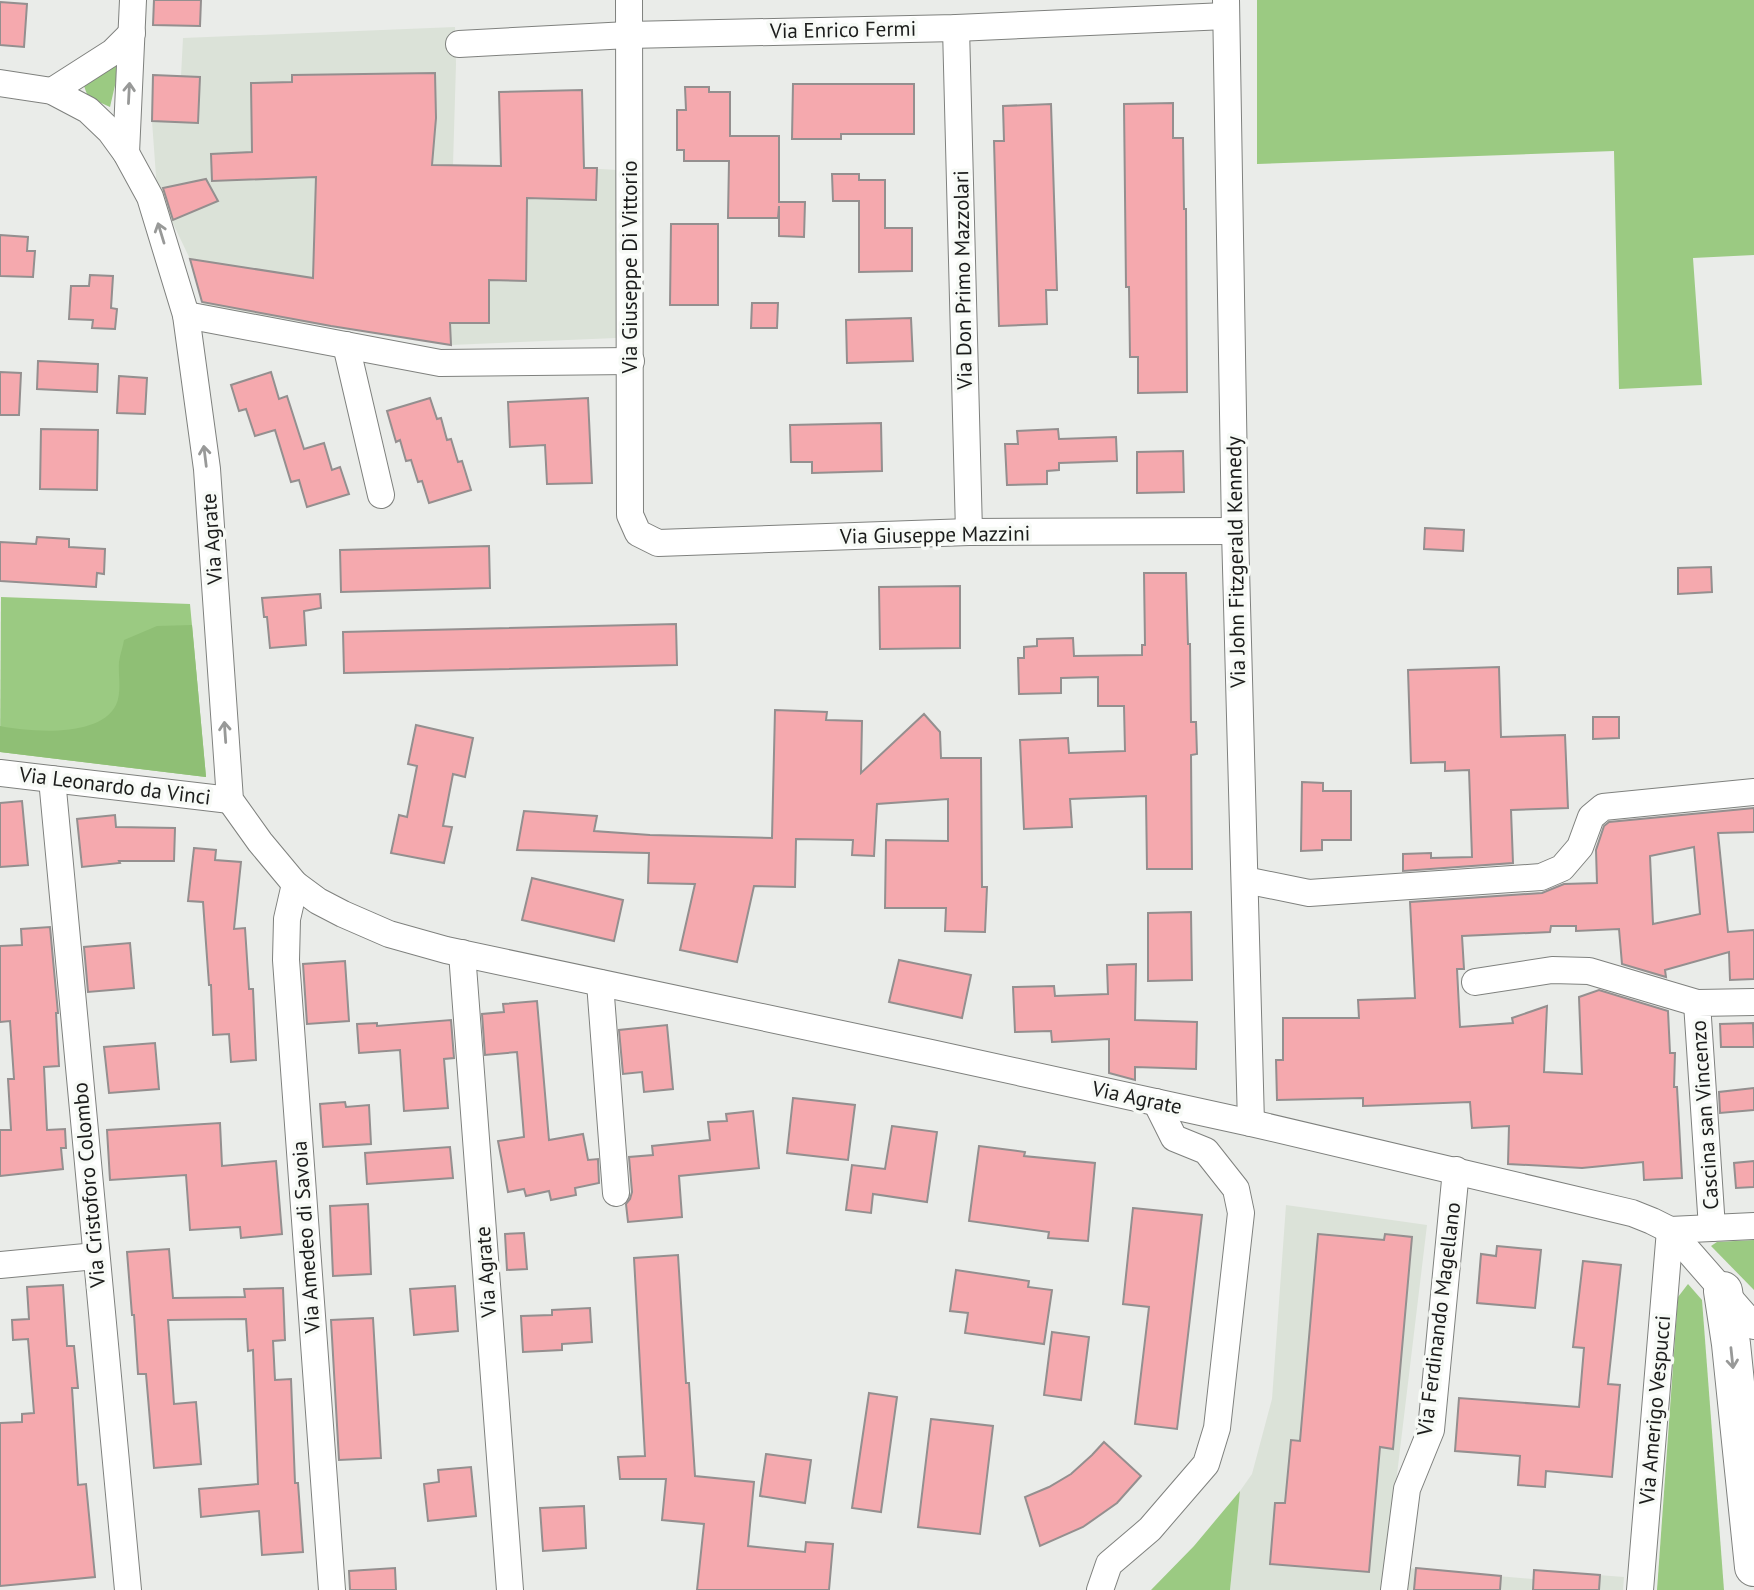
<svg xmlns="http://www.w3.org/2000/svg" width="1754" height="1590" font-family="'PT Sans',sans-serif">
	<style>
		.built { fill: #dbe2d8 }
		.green { fill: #9bca82 }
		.forest { fill: #8fbf75 }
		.building { fill: #f5a9ae; stroke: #948f8f; stroke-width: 2; fill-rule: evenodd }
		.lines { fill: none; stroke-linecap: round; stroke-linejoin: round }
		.minor-casing { stroke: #7f817e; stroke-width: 28 }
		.highway-casing { stroke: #7f817e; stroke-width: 40 }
		.minor { stroke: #fff; stroke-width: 26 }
		.highway { stroke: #fff; stroke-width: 38 }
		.oneway { stroke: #989998 }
		.labels { text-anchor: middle; stroke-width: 7; stroke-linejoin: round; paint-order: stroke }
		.street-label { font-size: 21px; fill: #1b1c1b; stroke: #f7faf6 }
	</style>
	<rect width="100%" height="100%" fill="#eaece9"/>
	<g class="built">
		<path d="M455 27 456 64 453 165 546 166 618 170 616 338 451 345 308 323 205 311 190 259 157 190 152 121 153 75 181 76 183 38Z"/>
		<path d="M1286 1205 1427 1225 1386 1566 1533 1579 1534 1570 1624 1577 1623 1590H1230L1240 1491 1252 1474 1272 1399Z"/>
	</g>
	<g class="green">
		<path d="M1257 0H1754V255L1693 258 1702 385 1619 389 1614 151 1257 164Z"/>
		<path d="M112 65 119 68 110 107 88 97 84 86Z"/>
		<path d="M1 597 190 604 206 777 0 752Z"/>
		<path d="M1754 1240V1290L1711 1246 1717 1242Z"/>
		<path d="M1688 1284 1702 1300 1724 1590H1657L1678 1297Z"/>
		<path d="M1240 1491 1230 1590H1151L1194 1546Z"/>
	</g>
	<path class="forest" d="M192 625 206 777 0 752V726C30 732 100 738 116 705 122 692 118 675 119 662 120 654 123 647 124 640L157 626Z"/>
	<g class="building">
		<path d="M154 0H201L200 26 153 25Z"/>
		<path d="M0 2 27 4 24 47 0 45Z"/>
		<path d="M435 73 436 118 432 165 501 166 499 92 582 90 584 168H597L596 200 527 198 526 281 489 280V323H450L451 345 331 326 202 302 190 259 313 278 316 177 212 181 211 154 252 152 251 83 292 82V75Z"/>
		<path d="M153 75 200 77 198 123 152 121Z"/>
		<path d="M793 84H914V134H841V139H792Z"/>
		<path d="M685 87H709V92H730V136H779V202H805L804 237 779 236V206L778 218H728L729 161H684V150H677V110H686Z"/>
		<path d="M1173 103V138H1183L1184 209H1186L1187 392 1138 393V357H1130L1129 287H1126L1124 104Z"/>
		<path d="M1051 104 1057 290H1046L1047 324 999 326 994 141H1004L1003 106Z"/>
		<path d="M832 174H859V180H885V228H912V271L859 272V201H833Z"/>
		<path d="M206 179 218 201 173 220 163 188Z"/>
		<path d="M671 224H718V305H670Z"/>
		<path d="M0 235 28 237 27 251H35L33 277 0 276Z"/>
		<path d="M90 275 113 276 111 308 117 309 115 329 92 328 93 320 69 319 71 286H89Z"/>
		<path d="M752 303H778L777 328H751Z"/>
		<path d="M911 318 913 361 847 363 846 320Z"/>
		<path d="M38 361 98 364 97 392 37 389Z"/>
		<path d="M0 372 21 373 19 415H0Z"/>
		<path d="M271 372 279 399 287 396 304 449 324 443 332 470 340 467 349 494 307 507 299 480 291 482 275 430 255 436 246 409 239 411 231 385Z"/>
		<path d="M119 376 147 378 145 414 117 413Z"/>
		<path d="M430 398 437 419 441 418 447 440 451 439 458 462 462 461 471 490 429 503 422 481 418 482 411 460 406 461 400 440 396 442 387 411Z"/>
		<path d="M588 398 592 483 547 484 545 445 510 447 508 402Z"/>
		<path d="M881 423 882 471 812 473V462H791L790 425Z"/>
		<path d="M41 429 98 430 97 490 40 489Z"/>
		<path d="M1058 429 1059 439 1116 437 1117 461 1059 463V470L1047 471V484L1007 485 1005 444H1018L1017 431Z"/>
		<path d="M1183 451 1184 492 1137 493V452Z"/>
		<path d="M1425 528 1464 530 1463 551 1424 549Z"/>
		<path d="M37 537 69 539V547L105 549 104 574 97 573 96 587 0 581V542L36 544Z"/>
		<path d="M489 546 490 588 341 592 340 550Z"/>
		<path d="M1711 567 1712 592 1678 594V568Z"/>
		<path d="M1144 573H1186L1188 644H1190L1191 722H1196L1197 754 1191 755 1192 869H1147L1146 796 1070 799 1072 827 1024 829 1020 740 1068 738 1069 753 1125 751 1124 706H1098V677L1061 678V693L1019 694 1018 658H1024V647L1037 646V639L1073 638 1074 656 1142 655V645H1145Z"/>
		<path d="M960 586V648L880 649 879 587Z"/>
		<path d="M320 594 321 608 304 611 306 645 270 648 267 617H264L262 598Z"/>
		<path d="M676 624 677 665 344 673 343 632Z"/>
		<path d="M1499 667 1501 737 1565 735 1568 808 1511 810 1513 863 1403 871V854L1431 853V858L1472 857 1469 770 1445 771V762L1411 763 1408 670Z"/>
		<path d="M775 710 827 712 826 720 862 721 861 773 924 714 940 732 941 758H981L982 887H987L985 932 945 931 946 908H885L886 840 948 841V799L877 804 874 856 852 855 853 840 796 839 795 887 754 886 737 962 680 950 695 884 648 883 649 853 517 850 524 811 597 816 594 831 650 835 772 838Z"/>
		<path d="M1593 717H1619V738L1593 739Z"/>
		<path d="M416 725 473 738 465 777 453 774 443 826 452 827 444 863 391 853 399 815 407 817 417 766 408 764Z"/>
		<path d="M1302 782 1323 783V791H1351V840H1322V850L1301 851Z"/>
		<path d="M22 801 28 865 0 867V803Z"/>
		<path d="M1754 808V832L1718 833 1728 932 1754 930V979L1730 980 1729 952 1665 970 1666 977 1622 964 1619 929 1576 931V926H1551L1550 932 1462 936 1464 969H1457L1460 1027 1513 1023 1512 1018 1547 1006 1544 1072 1582 1074 1579 997 1599 990 1668 1011 1670 1053H1675L1674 1087H1677L1682 1178 1644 1180 1643 1162 1582 1168 1508 1164 1509 1126 1472 1128 1470 1102 1363 1106V1098L1277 1100 1276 1060H1283V1018H1359L1358 1000 1415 998 1410 902 1542 893 1564 884 1597 883 1596 850 1604 826 1609 822ZM1694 847 1700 914 1653 924 1650 856Z"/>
		<path d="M115 815 116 827 175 828 174 861H119L120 863 82 867 77 819Z"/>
		<path d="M194 848 216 850 215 860 241 862 234 929 245 928 249 989H253L256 1060 231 1062 229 1034 213 1035 211 985H209L203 902 188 901Z"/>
		<path d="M532 878 623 900 614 941 522 920Z"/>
		<path d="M1191 912 1192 980 1148 981V913Z"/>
		<path d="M50 927 58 1013H56L59 1066 44 1067 47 1130 65 1129 66 1148H61L63 1169 0 1176V1130H11L8 1079H14L10 1021 0 1022V946L22 945 21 929Z"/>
		<path d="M130 943 134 988 88 992 84 947Z"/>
		<path d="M899 960 971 975 962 1018 889 1002Z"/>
		<path d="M345 961 349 1021 307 1024 303 964Z"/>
		<path d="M1136 964 1135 1020 1197 1022 1196 1069 1135 1067V1080L1109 1073V1039L1052 1042 1051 1031 1015 1032 1013 987 1054 986 1055 996 1108 994 1107 965Z"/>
		<path d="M537 1001 549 1140 583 1134 588 1160 598 1159 599 1183 575 1188 576 1195 551 1200 549 1191 526 1196 524 1189 508 1192 498 1141 524 1137 517 1052 485 1055 482 1014 504 1012 503 1004Z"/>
		<path d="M451 1020 454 1058 444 1059 448 1108 404 1111 400 1050 359 1053 357 1024 377 1023V1026Z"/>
		<path d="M1753 1023 1754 1047H1721L1720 1024Z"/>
		<path d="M667 1025 673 1089 644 1092 642 1072 623 1074 619 1030Z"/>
		<path d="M155 1043 159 1089 109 1093 104 1047Z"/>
		<path d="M1754 1088V1110L1720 1113 1719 1092Z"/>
		<path d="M793 1098 855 1105 848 1160 787 1153Z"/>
		<path d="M345 1102 346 1107 369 1105 371 1144 323 1147 320 1104Z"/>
		<path d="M753 1111 759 1168 679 1176 682 1217 628 1222 626 1204 630 1199 632 1192 629 1157 653 1155 652 1146 710 1140 708 1122 727 1121 726 1114Z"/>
		<path d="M220 1123 222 1166 276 1161 282 1234 241 1238 240 1227 190 1230 186 1175 110 1180 107 1130Z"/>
		<path d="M892 1126 937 1132 927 1202 873 1194 871 1213 846 1210 852 1165 885 1169Z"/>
		<path d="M979 1146 1025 1152 1024 1156 1095 1163 1088 1241 1048 1238 1049 1232 969 1221Z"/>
		<path d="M450 1147 453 1178 367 1184 365 1153Z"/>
		<path d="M1754 1161V1187L1736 1188 1734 1163Z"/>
		<path d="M368 1204 371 1274 333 1276 330 1206Z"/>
		<path d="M1133 1208 1202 1215 1177 1429 1135 1424 1149 1307 1123 1304Z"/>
		<path d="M524 1233 527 1269 507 1270 505 1234Z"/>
		<path d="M1318 1234 1384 1240 1385 1234 1412 1237 1393 1449 1380 1447 1369 1572 1270 1564 1275 1503H1285L1291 1440 1300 1441Z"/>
		<path d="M1497 1246 1541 1250 1535 1308 1477 1303 1481 1254 1496 1256Z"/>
		<path d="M169 1249 173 1298 245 1297 244 1289 283 1288 285 1340 273 1341 275 1380 291 1379 295 1483H298L303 1552 262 1555 259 1511 201 1517 199 1489 258 1484 253 1350 248 1351 246 1319 168 1320 174 1404 196 1402 201 1464 154 1468 146 1374H138L134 1315H132L127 1252Z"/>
		<path d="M678 1255 686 1383H689L695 1476 754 1482 748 1546 805 1552 806 1542 833 1544 829 1590H697L704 1524 662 1520 666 1479H620L618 1457 645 1456 634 1258Z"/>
		<path d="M1583 1261 1621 1265 1608 1384 1620 1385 1612 1477 1546 1471 1545 1487 1518 1485 1520 1456 1455 1451 1459 1398 1579 1407 1584 1348 1573 1347Z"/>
		<path d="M956 1270 1029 1281 1028 1287 1052 1290 1044 1344 965 1333 968 1313 950 1311Z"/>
		<path d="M63 1285 67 1346H74L78 1388H72L78 1485 86 1484 95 1577 0 1586V1423L22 1422V1414L34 1413 28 1339 13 1340 12 1320 29 1319 27 1287Z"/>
		<path d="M455 1286 458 1331 414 1335 410 1289Z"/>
		<path d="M590 1308 592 1342 562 1344V1350L523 1352 521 1316 552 1315V1310Z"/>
		<path d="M373 1318 381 1458 339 1460 331 1320Z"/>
		<path d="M1052 1332 1089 1337 1081 1400 1044 1395Z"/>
		<path d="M869 1393 897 1397 881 1512 852 1508Z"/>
		<path d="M931 1419 993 1426 980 1534 918 1527Z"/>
		<path d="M1104 1442 1141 1476 1117 1503 1083 1527 1040 1546 1025 1497 1049 1487 1071 1474 1092 1455Z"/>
		<path d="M766 1454 811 1460 805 1503 760 1496Z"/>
		<path d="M471 1467 476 1516 428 1521 424 1484 439 1482 438 1470Z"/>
		<path d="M584 1506 586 1548 543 1551 540 1508Z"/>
		<path d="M395 1568 396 1590H350L349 1571Z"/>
		<path d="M1416 1568 1501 1576 1500 1590H1414Z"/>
		<path d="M1534 1570 1600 1575 1599 1590H1533Z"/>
	</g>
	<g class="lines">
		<g class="minor-casing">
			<g id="minor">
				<path d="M629 0 630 515 638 533 658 543 969 532 1235 531"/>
				<path d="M1226 0 1235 531 1251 1123"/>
				<path d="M956 28 969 532"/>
				<path d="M459 44 628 35 956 28 1226 16"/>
				<path d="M0 83 52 91 88 110 110 131 126 153 150 197 186 315 207 469 230 800 260 842 295 884 318 901 343 914 389 934 446 950 931 1053 1251 1123 1632 1213 1652 1221 1670 1230 1754 1326"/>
				<path d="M52 91 113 52 132 33"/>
				<path d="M126 153 133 0"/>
				<path d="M186 315 440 363 631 361"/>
				<path d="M346 345 381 495"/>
				<path d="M0 773 230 800"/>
				<path d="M52 779 128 1590"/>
				<path d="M1245 880 1309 893 1541 877 1562 868 1580 847 1591 817 1603 807 1754 792"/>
				<path d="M295 884 287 919 286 960 332 1590"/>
				<path d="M462 953 510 1590"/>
				<path d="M1475 982 1552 970 1589 971 1697 1003"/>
				<path d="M600 983 616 1193"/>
				<path d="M1712 1228 1697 1003 1754 1002"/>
				<path d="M0 1265 96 1256"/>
				<path d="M1100 1590 1109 1564 1150 1529 1206 1464 1217 1428 1241 1213 1236 1189 1206 1151 1174 1138 1156 1102"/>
				<path d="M1394 1590 1407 1489 1431 1430 1456 1170"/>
				<path d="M1640 1590 1670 1230 1754 1226"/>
			</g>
		</g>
		<g class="highway-casing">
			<path id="highway" d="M1723 1291 1731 1344 1754 1567"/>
		</g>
		<use href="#minor" class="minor"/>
		<use href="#highway" class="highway"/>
	</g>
	<defs><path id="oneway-shaft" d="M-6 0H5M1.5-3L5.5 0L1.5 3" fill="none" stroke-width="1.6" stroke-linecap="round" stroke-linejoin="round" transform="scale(1.75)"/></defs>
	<g class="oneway">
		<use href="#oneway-shaft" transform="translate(129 93) rotate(-87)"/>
		<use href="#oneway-shaft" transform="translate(161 233) rotate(-107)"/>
		<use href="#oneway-shaft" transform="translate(205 456) rotate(-97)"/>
		<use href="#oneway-shaft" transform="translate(225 732) rotate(-94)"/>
		<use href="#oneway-shaft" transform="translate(1732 1358) rotate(84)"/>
	</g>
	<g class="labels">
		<g class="street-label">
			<text transform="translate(843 30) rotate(-1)" y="7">Via Enrico Fermi</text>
			<text transform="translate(630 267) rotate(-90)" y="7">Via Giuseppe Di Vittorio</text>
			<text transform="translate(963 280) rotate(-91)" y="7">Via Don Primo Mazzolari</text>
			<text transform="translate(935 535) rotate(-1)" y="7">Via Giuseppe Mazzini</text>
			<text transform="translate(212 539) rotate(-94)" y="7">Via Agrate</text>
			<text transform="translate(1236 562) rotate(-91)" y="7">Via John Fitzgerald Kennedy</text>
			<text transform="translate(115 786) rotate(7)" y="7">Via Leonardo da Vinci</text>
			<text transform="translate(1137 1098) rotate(12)" y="7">Via Agrate</text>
			<text transform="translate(1705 1115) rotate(-94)" y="7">Cascina san Vincenzo</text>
			<text transform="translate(89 1185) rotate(-95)" y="7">Via Cristoforo Colombo</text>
			<text transform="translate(306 1237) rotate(-94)" y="7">Via Amedeo di Savoia</text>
			<text transform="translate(486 1272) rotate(-94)" y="7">Via Agrate</text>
			<text transform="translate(1439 1319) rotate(-83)" y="7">Via Ferdinando Magellano</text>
			<text transform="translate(1655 1410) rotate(-85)" y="7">Via Amerigo Vespucci</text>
		</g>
	</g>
</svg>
